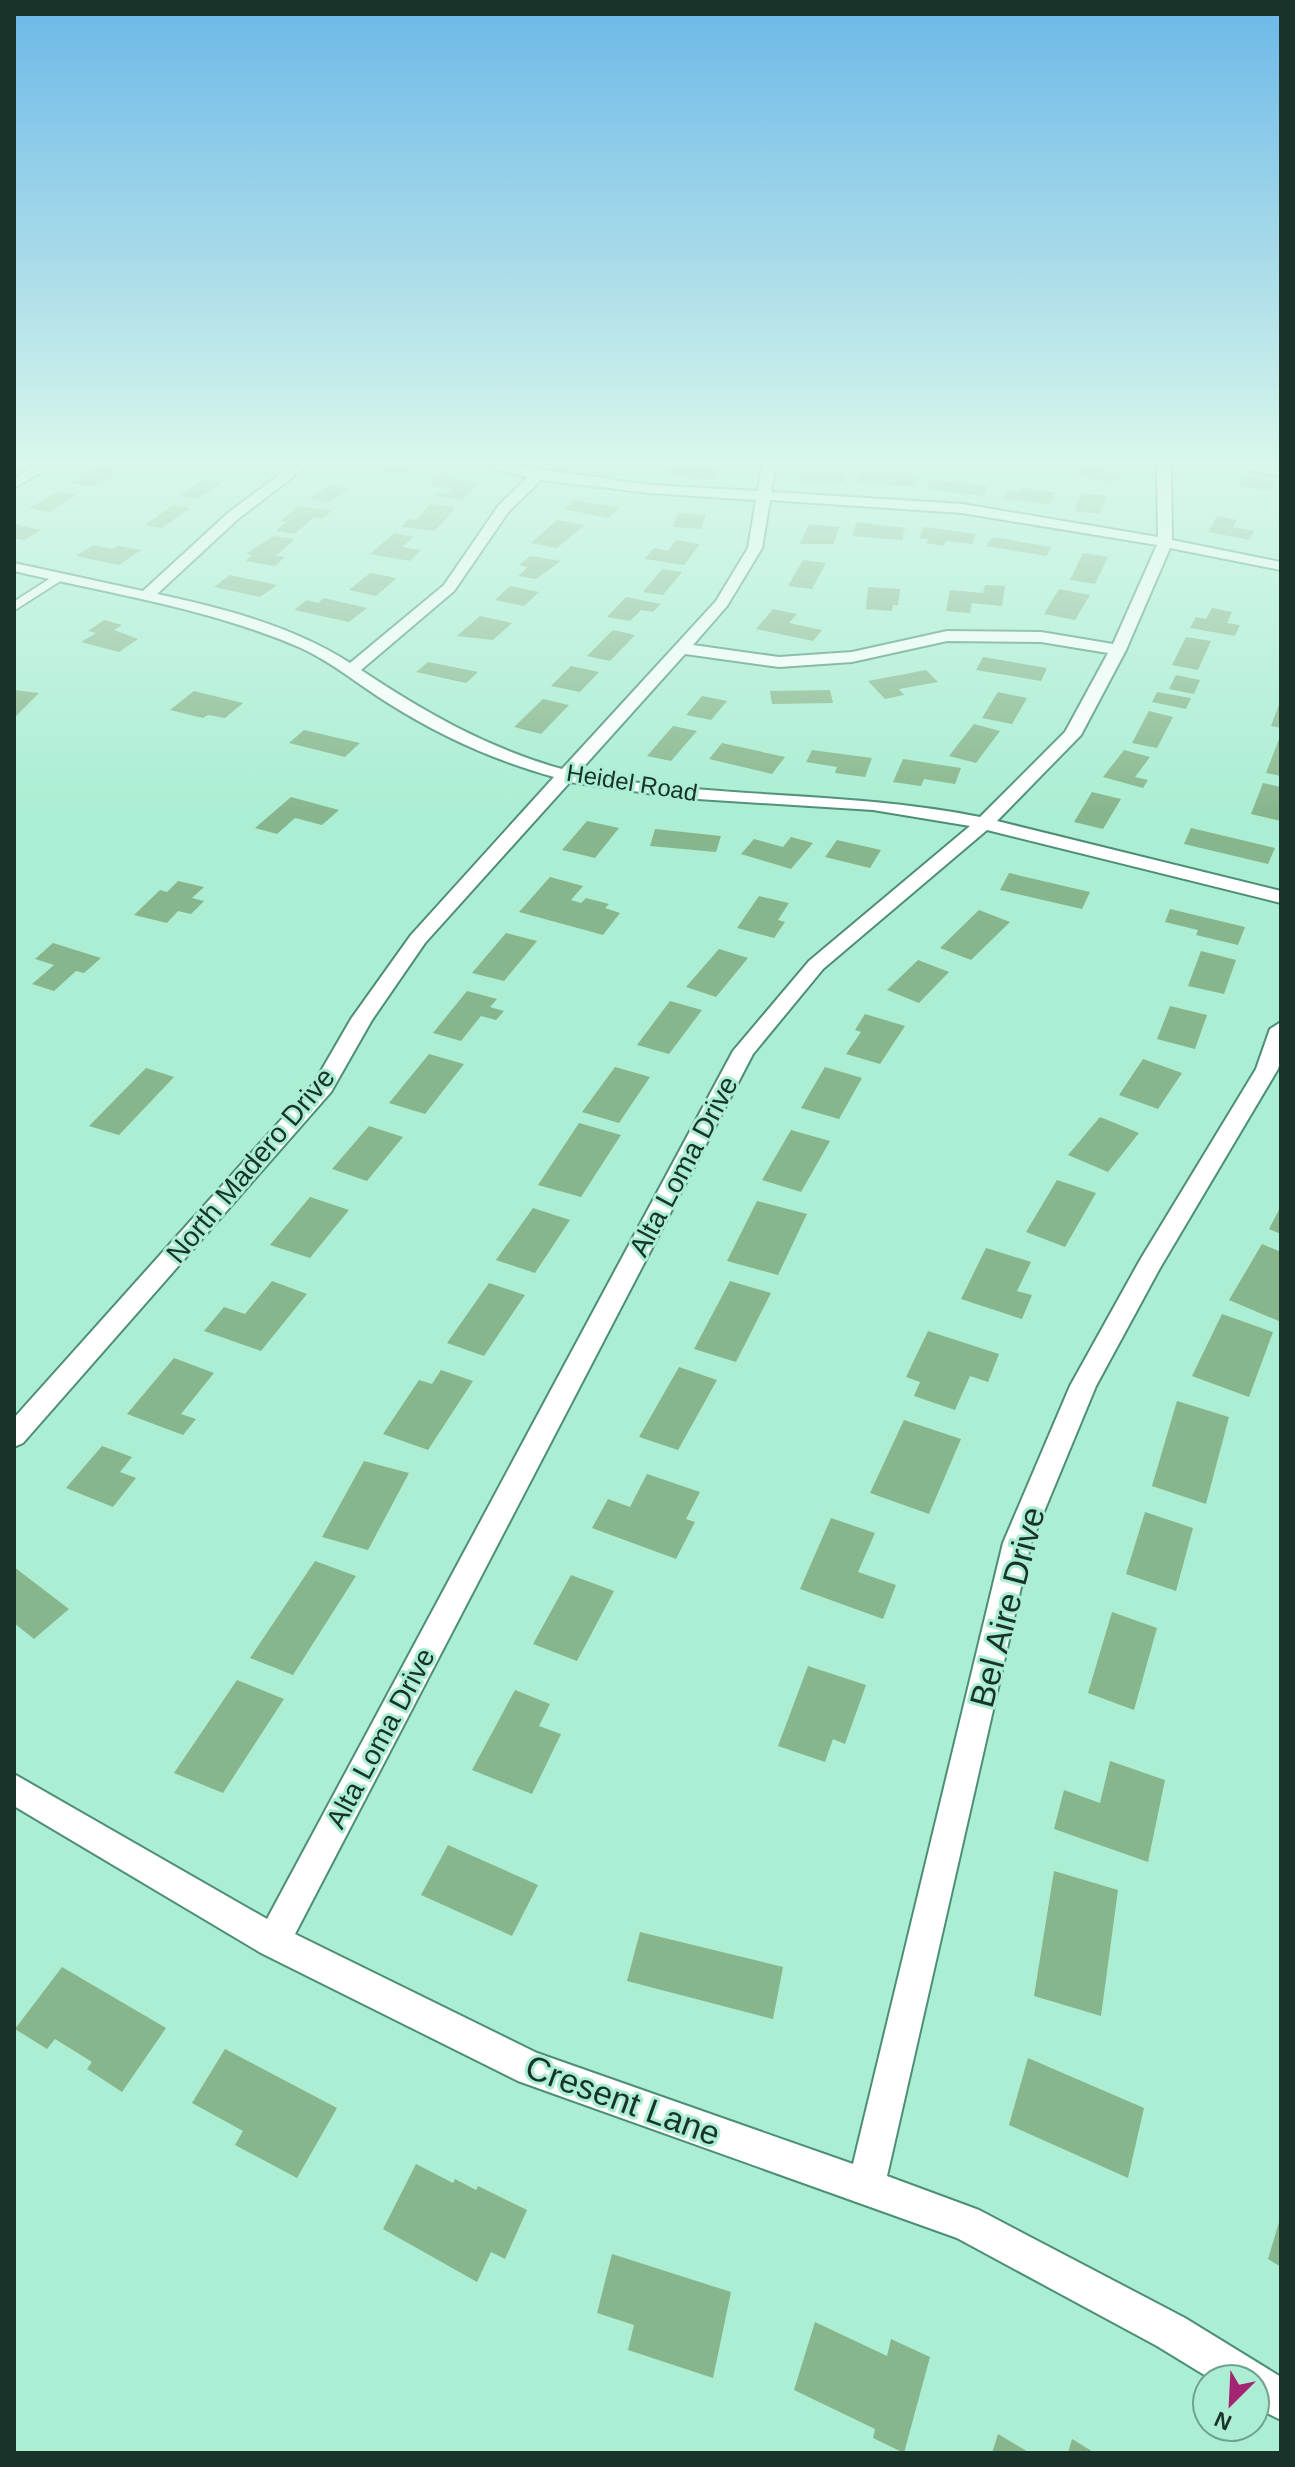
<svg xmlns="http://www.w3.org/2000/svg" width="1295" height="2467" font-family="Helvetica,sans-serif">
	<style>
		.building { fill: #88b68c }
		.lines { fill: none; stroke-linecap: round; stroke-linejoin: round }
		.lane-casing { stroke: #4d8f76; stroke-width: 11 }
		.street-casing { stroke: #4d8f76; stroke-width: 4 }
		.secondary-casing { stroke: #4d8f76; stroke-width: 4 }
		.lane { stroke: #fff; stroke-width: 8 }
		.street { fill: #fff; fill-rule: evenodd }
		.secondary { fill: #fff; fill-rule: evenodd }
		.labels { text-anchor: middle; stroke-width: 6; stroke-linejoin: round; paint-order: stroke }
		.far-street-label { font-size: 24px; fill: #183329; stroke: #abeed3 }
		.street-label { font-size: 28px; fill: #183329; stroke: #abeed3 }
		.near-street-label { font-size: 34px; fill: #183329; stroke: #abeed3 }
	</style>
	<rect width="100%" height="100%" fill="#abeed3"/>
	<g class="building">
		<path d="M98 466H123L114 471 121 473 91 487 70 483Z"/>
		<path d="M404 466 409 468 397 475 369 467Z"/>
		<path d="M670 466H689L717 469 713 479 666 475Z"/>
		<path d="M1082 466H1103L1102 470 1122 476 1109 483 1079 475Z"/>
		<path d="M861 472 918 477 915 487 858 482Z"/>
		<path d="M800 473 843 474 845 483H801Z"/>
		<path d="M439 476 480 483 461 500 432 495 436 492 446 494 452 489 429 485Z"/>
		<path d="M1243 476 1274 481 1270 491 1238 486Z"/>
		<path d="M203 479 222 482 198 499 180 496Z"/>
		<path d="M930 480 987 486 983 496 926 489Z"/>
		<path d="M330 485 349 489 328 503 309 499Z"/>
		<path d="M1022 487 1056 493 1048 505 1003 498 1009 490 1019 491Z"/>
		<path d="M59 491 77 495 49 512 29 508Z"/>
		<path d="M1081 493 1107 496 1100 514 1075 511Z"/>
		<path d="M575 500 619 508 608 518 564 509Z"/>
		<path d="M430 504 456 507 435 531 401 527 408 519 416 520Z"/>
		<path d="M173 505 190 508 162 528 145 525Z"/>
		<path d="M299 506 331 511 322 519 314 517 295 534 276 531 286 522 280 521Z"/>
		<path d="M678 513 706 515 701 529 673 527Z"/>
		<path d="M1217 516 1237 520 1233 527 1254 531 1250 540 1208 532Z"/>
		<path d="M557 520 585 525 557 548 531 543Z"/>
		<path d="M857 522 905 528 902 540 852 536Z"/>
		<path d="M14 524 41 530 24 540 14 538Z"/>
		<path d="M809 524 840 527 833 544H800Z"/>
		<path d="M924 527 976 534 972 544 946 541 943 546 926 543 929 539 919 538Z"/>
		<path d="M394 533 414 537 402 547 421 550 410 561 370 554Z"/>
		<path d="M273 536 295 539 276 556 285 557 275 566 245 561 252 555 246 554Z"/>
		<path d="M993 537 1052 547 1046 556 986 546Z"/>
		<path d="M676 540 700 544 684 565 645 559 654 548 668 551Z"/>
		<path d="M93 545 112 549 118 546 141 550 119 565 76 556Z"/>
		<path d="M1083 553 1108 557 1095 584 1070 580Z"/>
		<path d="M530 556 561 561 536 579 518 576 528 567 519 565Z"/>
		<path d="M803 560 826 563 812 589 788 586Z"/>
		<path d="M662 569 682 572 663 595 643 592Z"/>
		<path d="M370 573 397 578 376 596 349 590Z"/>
		<path d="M230 575 277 585 260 597 214 587Z"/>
		<path d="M985 585 1005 586 1002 606 972 603 970 613 946 611 950 590 983 593Z"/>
		<path d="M510 586 539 592 524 606 495 600Z"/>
		<path d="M868 587 900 589 898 605H893L892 611 866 609Z"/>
		<path d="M1059 589 1090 595 1075 620 1044 614Z"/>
		<path d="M626 597 661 604 653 612 641 610 630 621 607 617Z"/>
		<path d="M324 598 367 608 349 622 294 610 307 600 318 603Z"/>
		<path d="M1212 608 1232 612 1227 623 1240 625 1235 636 1190 628 1196 617 1206 619Z"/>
		<path d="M773 609 797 614 789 623 822 630 813 641 756 629Z"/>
		<path d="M480 616 512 623 493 640 457 636Z"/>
		<path d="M104 620 122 625 114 630 138 639 119 652 81 642 96 633 88 631Z"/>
		<path d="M613 630 635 635 610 661 587 656Z"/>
		<path d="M1186 637 1211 641 1198 670 1172 665Z"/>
		<path d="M983 657 1047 668 1041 681 976 670Z"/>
		<path d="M428 662 478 672 466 683 416 672Z"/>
		<path d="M571 666 599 672 580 692 551 686Z"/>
		<path d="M926 670 938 682 899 689 904 695 885 699 868 681Z"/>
		<path d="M1176 675 1200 680 1194 694 1169 689Z"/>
		<path d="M14 690 39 693 14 718Z"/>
		<path d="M830 690 833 703 772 704 770 691Z"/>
		<path d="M194 691 243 703 225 718 208 715 203 718 170 710Z"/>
		<path d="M998 692 1027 698 1012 724 982 718Z"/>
		<path d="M1157 692 1191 698 1186 709 1152 702Z"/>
		<path d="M702 696 727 701 711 720 686 715Z"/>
		<path d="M543 699 569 705 541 734 514 727Z"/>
		<path d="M1281 699V728L1271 726Z"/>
		<path d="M1149 711 1173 717 1157 748 1132 743Z"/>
		<path d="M974 724 1000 731 976 763 949 756Z"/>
		<path d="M673 726 697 731 671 761 647 756Z"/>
		<path d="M304 730 360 743 345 757 289 743Z"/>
		<path d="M1281 734V776L1266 773Z"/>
		<path d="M722 743 785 757 772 774 709 759Z"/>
		<path d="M812 750 872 758 865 777 835 773 837 767 806 762Z"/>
		<path d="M1124 750 1150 757 1135 777 1148 780 1143 788 1103 777Z"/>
		<path d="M903 759 961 768 955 784 924 779 921 786 893 782Z"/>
		<path d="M1263 783 1281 787V821L1251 814Z"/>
		<path d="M1092 792 1121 799 1103 829 1074 822Z"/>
		<path d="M291 797 339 810 322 825 295 818 277 834 255 828Z"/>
		<path d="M587 821 619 828 595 858 562 850Z"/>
		<path d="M1191 828 1275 848 1268 864 1184 844Z"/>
		<path d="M655 829 721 836 716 852 650 846Z"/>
		<path d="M791 837 813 843 791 869 741 854 754 839 783 847Z"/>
		<path d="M837 840 881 850 870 868 825 857Z"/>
		<path d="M1009 873 1090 892 1082 909 1000 890Z"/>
		<path d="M550 877 583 886 571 900 581 903 586 898 609 904 605 908 620 913 603 935 519 912Z"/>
		<path d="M178 881 204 887 192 898 204 901 191 914 178 911 167 923 134 915 160 890 167 892Z"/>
		<path d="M759 896 789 903 778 920 785 922 774 938 737 928Z"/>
		<path d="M1170 909 1245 927 1238 945 1196 935 1198 930 1165 922Z"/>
		<path d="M979 910 1010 922 971 960 940 948Z"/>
		<path d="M506 933 537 941 504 981 472 973Z"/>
		<path d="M53 943 101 958 84 973 76 971 54 991 32 984 54 965 35 959Z"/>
		<path d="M719 949 748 958 716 997 686 987Z"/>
		<path d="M1201 951 1236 960 1224 994 1188 986Z"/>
		<path d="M918 960 949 972 919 1003 887 990Z"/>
		<path d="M467 991 497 999 490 1007 504 1011 496 1020 481 1016 461 1041 433 1033Z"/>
		<path d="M670 1001 702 1010 669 1054 637 1045Z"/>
		<path d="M1170 1006 1207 1015 1195 1049 1157 1039Z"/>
		<path d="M865 1014 905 1026 880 1064 846 1054 861 1032 855 1030Z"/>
		<path d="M429 1054 464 1064 425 1114 389 1103Z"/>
		<path d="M1143 1059 1182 1073 1158 1109 1119 1095Z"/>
		<path d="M615 1067 650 1077 619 1123 582 1112Z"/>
		<path d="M825 1067 862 1078 839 1119 801 1108Z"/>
		<path d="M146 1068 174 1077 119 1135 89 1126Z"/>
		<path d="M1100 1117 1139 1133 1108 1172 1068 1155Z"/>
		<path d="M579 1123 621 1135 581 1197 538 1185Z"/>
		<path d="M369 1126 403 1137 367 1181 332 1169Z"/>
		<path d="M791 1130 830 1141 801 1192 762 1180Z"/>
		<path d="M1057 1180 1096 1193 1065 1247 1026 1232Z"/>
		<path d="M310 1197 349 1210 310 1258 270 1245Z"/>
		<path d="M757 1201 807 1214 778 1275 727 1261Z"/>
		<path d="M1281 1206V1234L1269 1229Z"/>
		<path d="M533 1208 570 1220 535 1273 496 1260Z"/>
		<path d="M1262 1244 1281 1252V1322L1229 1300Z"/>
		<path d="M986 1248 1031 1262 1017 1291 1032 1295 1022 1319 961 1299Z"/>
		<path d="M272 1281 307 1294 261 1351 204 1331 224 1307 245 1314Z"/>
		<path d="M730 1281 771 1293 736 1362 694 1349Z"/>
		<path d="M489 1283 525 1295 484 1356 447 1343Z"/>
		<path d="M1222 1314 1273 1332 1249 1397 1192 1376Z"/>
		<path d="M928 1331 999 1354 988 1382 970 1376 955 1410 914 1396 920 1382 906 1377Z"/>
		<path d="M174 1358 214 1373 181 1414 196 1419 183 1435 127 1414Z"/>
		<path d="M679 1367 717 1380 678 1450 639 1437Z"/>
		<path d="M441 1370 473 1381 428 1450 383 1434 419 1380 432 1384Z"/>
		<path d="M1177 1401 1229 1417 1206 1504 1152 1486Z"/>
		<path d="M904 1420 961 1439 929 1514 870 1493Z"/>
		<path d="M102 1446 132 1457 120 1472 136 1478 113 1507 66 1488Z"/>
		<path d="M364 1461 409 1473 368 1550 322 1537Z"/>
		<path d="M647 1474 700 1492 686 1519 695 1522 676 1559 592 1528 608 1499 630 1507Z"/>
		<path d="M1145 1512 1193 1528 1176 1591 1126 1574Z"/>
		<path d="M831 1518 875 1533 858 1572 896 1585 883 1619 800 1589Z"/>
		<path d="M315 1561 356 1576 293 1675 250 1658Z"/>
		<path d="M14 1567 69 1609 34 1639 14 1623Z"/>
		<path d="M571 1575 614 1591 577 1661 533 1644Z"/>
		<path d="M1112 1612 1157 1628 1134 1710 1088 1693Z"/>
		<path d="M808 1666 866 1685 845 1744 833 1739 825 1762 778 1746Z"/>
		<path d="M237 1680 284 1699 223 1793 174 1773Z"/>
		<path d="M515 1690 550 1704 539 1726 561 1734 532 1794 472 1770Z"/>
		<path d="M1110 1761 1165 1780 1148 1862 1054 1829 1064 1790 1100 1803Z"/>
		<path d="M448 1845 538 1885 512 1936 421 1895Z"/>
		<path d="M1054 1871 1118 1890 1101 2016 1034 1996Z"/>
		<path d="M640 1932 783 1967 773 2019 627 1981Z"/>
		<path d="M62 1967 166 2028 122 2092 87 2069 92 2062 55 2039 47 2049 15 2029Z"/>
		<path d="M225 2049 337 2108 297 2178 235 2145 243 2131 192 2103Z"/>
		<path d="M1028 2058 1144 2108 1128 2178 1009 2125Z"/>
		<path d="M416 2164 453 2183 455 2179 476 2190 478 2186 527 2210 505 2259 491 2252 477 2282 383 2229Z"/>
		<path d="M1280 2219H1281V2267L1268 2259Z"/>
		<path d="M612 2254 731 2292 713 2378 628 2350 634 2325 597 2313Z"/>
		<path d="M815 2322 887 2356 891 2339 930 2357 904 2453 873 2438 875 2429 794 2390Z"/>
		<path d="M998 2434 1030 2453H992Z"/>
		<path d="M1072 2439 1095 2453H1068Z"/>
	</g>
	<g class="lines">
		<g class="lane-casing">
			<path id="lane" d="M14 606 58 578"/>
		</g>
		<g class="street-casing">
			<g id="street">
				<path d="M35 466H52L14 488V478Z"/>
				<path d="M291 466H307L238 519 157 594C223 608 292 626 350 663L444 585 499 505 528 477 486 466H515L650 485 758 491 762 466H776L771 492 962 504 1158 537 1157 466H1171L1172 540 1281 562V570L1170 548 1126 650 1081 735 997 821 1281 891V903L987 830 823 969 753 1054 295 1934 537 2053 853 2164 1003 1543 1070 1386 1140 1260 1256 1069 1270 1029 1281 1022V1060L1278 1069 1160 1268 1096 1386 1031 1543 887 2176 979 2210 1185 2318 1281 2377V2420L1255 2407V2379H1211L1157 2346 957 2238 518 2081 261 1953 14 1806V1774L267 1919 733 1051 809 961 970 826 873 810 682 798 570 782 425 943 372 1020 331 1092 23 1443 14 1447V1418L314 1083 351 1019 411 935 554 777C496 761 440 736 388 703 359 685 332 662 301 648 209 608 111 594 14 571V563L143 591 228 513ZM541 480 650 493 756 500 748 548 716 601 562 769C489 749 424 712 361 670L454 591 509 511ZM770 500 962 513 1157 545 1113 644 1041 632 947 631 852 652 779 657 693 645 727 606 762 548ZM947 641 1041 642 1108 653 1065 732 980 817C847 790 711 800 578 773L685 654 779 667 852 662Z"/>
			</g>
		</g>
		<g class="secondary-casing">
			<path id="secondary" d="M1248 466H1281V476L1250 470Z"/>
		</g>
		<use href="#lane" class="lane"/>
		<use href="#street" class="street"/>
		<use href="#secondary" class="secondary"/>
	</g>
	<linearGradient id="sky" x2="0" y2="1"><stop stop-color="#6bb8e8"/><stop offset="0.57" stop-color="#d9f7eb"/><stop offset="1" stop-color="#d9f7eb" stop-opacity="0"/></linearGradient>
	<rect width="1295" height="812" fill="url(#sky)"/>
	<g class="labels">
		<g class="far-street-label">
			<text transform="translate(632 783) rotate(9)" y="8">Heidel Road</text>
		</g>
		<g class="street-label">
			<text transform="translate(250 1165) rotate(-50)" y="10">North Madero Drive</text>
			<text transform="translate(683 1166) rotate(-62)" y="10">Alta Loma Drive</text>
			<text transform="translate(380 1738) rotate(-62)" y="10">Alta Loma Drive</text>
		</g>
		<g class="near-street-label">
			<text transform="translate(1007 1607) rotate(-75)" y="12">Bel Aire Drive</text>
			<text transform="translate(623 2100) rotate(20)" y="12">Cresent Lane</text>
		</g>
	</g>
	<rect width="1295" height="2467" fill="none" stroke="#183329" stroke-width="32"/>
	<g transform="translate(1231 2403) rotate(204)"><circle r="38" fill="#abeed3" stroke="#70a38f" stroke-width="2"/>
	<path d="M0-6L14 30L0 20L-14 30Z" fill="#a42474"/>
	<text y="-12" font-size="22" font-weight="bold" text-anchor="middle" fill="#183329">N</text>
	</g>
</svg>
